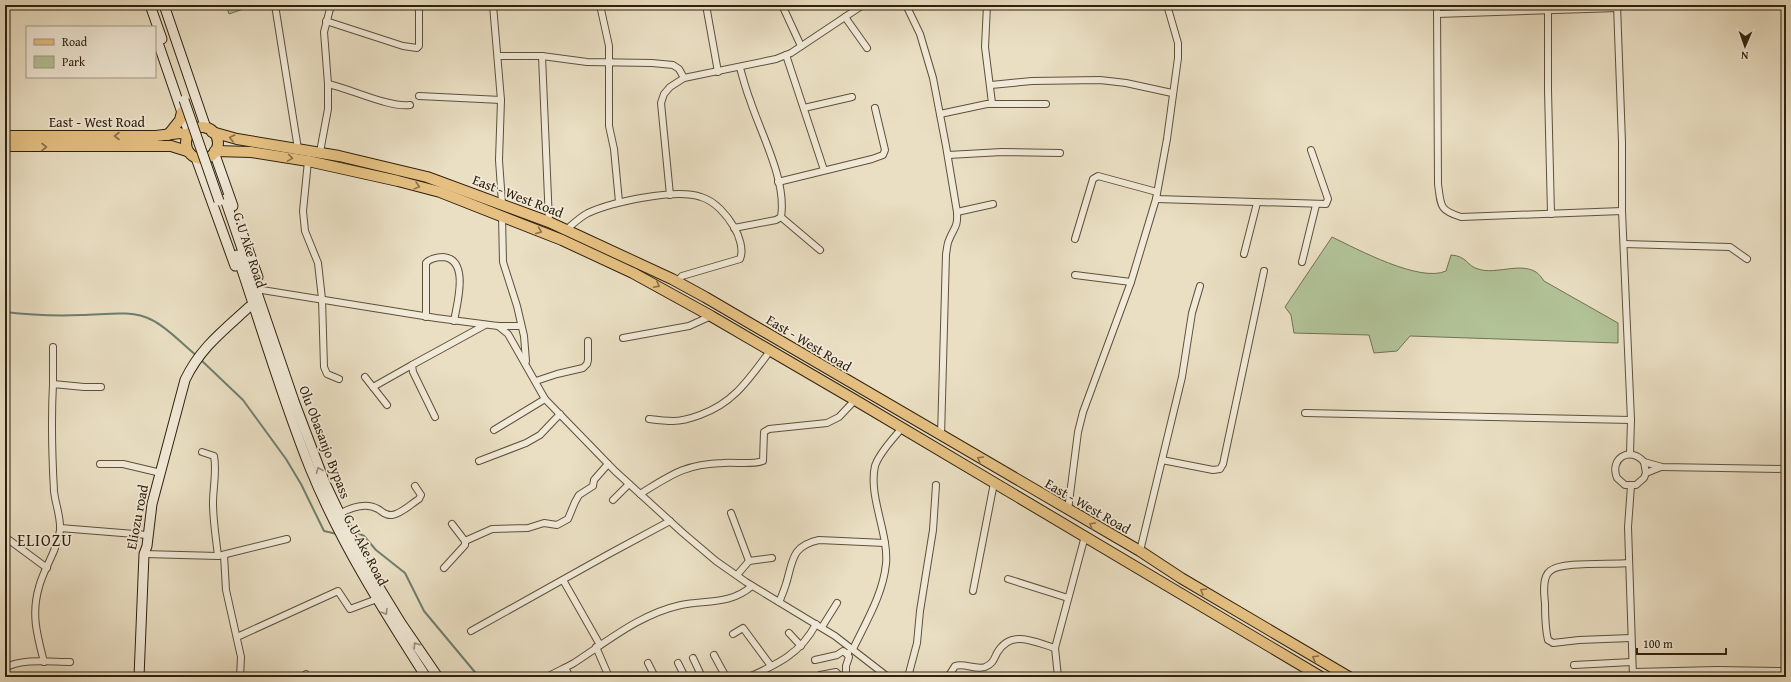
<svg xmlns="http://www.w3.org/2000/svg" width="1791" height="682" font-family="'Gentium Book Plus',serif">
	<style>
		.green { fill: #b2c398; stroke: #707253 }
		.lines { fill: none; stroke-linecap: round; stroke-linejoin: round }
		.stream { stroke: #6e7e6f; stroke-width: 2 }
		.street-casing { stroke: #5e503b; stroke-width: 8 }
		.secondary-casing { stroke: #2f200e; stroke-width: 11 }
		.primary-casing { stroke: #2f200e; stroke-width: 12 }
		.street { stroke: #f1ead8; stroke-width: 6 }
		.secondary { stroke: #f1ead8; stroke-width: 9 }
		.primary { stroke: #e5c082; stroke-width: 10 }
		.secondary-bridge-casing { stroke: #2f200e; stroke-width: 11; stroke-linecap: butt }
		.secondary-bridge { stroke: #f1ead8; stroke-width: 9 }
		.oneway { stroke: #8a7048 }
		.oneway2 { stroke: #9a8f7d }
		.labels { text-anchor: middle; stroke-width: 3.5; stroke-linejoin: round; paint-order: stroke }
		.street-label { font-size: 14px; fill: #2f200e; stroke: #f1ead8 }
		.quarter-label { font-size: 16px; letter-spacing: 1px; fill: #2f200e; stroke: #f1ead8 }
	</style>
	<rect width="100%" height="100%" fill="#eadfc3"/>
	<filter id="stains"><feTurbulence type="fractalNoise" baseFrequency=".005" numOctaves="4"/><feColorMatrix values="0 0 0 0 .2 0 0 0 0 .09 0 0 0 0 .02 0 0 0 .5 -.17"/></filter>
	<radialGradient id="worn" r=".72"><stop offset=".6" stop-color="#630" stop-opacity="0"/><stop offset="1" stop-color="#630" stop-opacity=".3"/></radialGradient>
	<g class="green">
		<path d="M226 5H255L229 14Z"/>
		<path d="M1332 237C1357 249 1420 283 1446 271L1451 255C1467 256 1467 266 1478 269 1496 275 1519 262 1536 272 1539 274 1542 278 1544 281L1618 323V343L1410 336 1397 351 1374 353 1369 335 1294 333 1291 315 1285 307Z"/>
	</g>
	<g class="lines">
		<g class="stream">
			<path d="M5 312C30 315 56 316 82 315 104 315 131 309 152 320 167 327 183 345 197 356"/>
			<path d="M200 359 243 400 286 459 301 484 324 531 337 534"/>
			<path d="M358 533 364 536 376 550 405 573 424 611 479 677"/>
		</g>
		<g class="street-casing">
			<g id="street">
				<path d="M275 5 298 149"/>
				<path d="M493 5 501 100 499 160 502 203"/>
				<path d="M600 5 609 46V126L614 149 619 202"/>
				<path d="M706 5 718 72"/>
				<path d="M782 5 801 46"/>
				<path d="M906 5 920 34 933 78 946 146 957 212C958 228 954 227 949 240 947 244 947 250 946 254L941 436"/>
				<path d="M987 5 985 47 992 103"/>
				<path d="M1437 5 1438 184C1441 206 1439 210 1461 217L1622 211"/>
				<path d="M1617 5 1622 142V211L1631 420 1630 454"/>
				<path d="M1548 10V90L1551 214"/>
				<path d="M1437 14 1618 8"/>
				<path d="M845 17 867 48"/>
				<path d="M326 21 403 46 417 48 419 46V5"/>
				<path d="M786 55 824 170"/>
				<path d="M498 56H542L587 62 652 63 673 65 679 69 684 78"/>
				<path d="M542 56 549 222"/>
				<path d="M328 84C351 89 390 108 410 105"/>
				<path d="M991 85 1032 81 1100 80 1126 83 1172 93"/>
				<path d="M419 96 501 100"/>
				<path d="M804 108 852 97"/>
				<path d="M940 114 987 104H1046"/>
				<path d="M320 152 328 109V84L324 32 331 5"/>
				<path d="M948 155 1002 152 1060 153"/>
				<path d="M308 161 303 211 305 231 318 263 322 299 324 367 327 374 339 379"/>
				<path d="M778 182 872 159 883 155 885 150 875 108"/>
				<path d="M670 195 661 103 664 94 670 87 684 78 776 59 791 53 863 5"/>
				<path d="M1156 199 1326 204 1328 199 1311 150"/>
				<path d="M957 212 993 204"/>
				<path d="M502 216 503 262 517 306 524 336 526 361"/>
				<path d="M781 217 820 250"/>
				<path d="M734 228 776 220 781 217C787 181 761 134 750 100 746 90 743 78 740 68"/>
				<path d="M566 230C573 224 580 217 588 213 612 202 676 188 701 197 715 201 727 215 734 227 739 235 744 250 740 259L682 276 677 282"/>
				<path d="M1075 239 1093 179 1098 176 1157 192"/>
				<path d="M1624 244 1730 247 1747 259"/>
				<path d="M1244 254 1257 203"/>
				<path d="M1302 262 1316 205"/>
				<path d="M1075 275 1131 282"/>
				<path d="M262 290 436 318 498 326H521"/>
				<path d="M426 317V263C429 259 437 257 443 257 470 259 457 304 454 321"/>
				<path d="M498 326 508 334 545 399 615 471 683 533 716 561 746 582 835 636 888 677"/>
				<path d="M623 338 689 326 711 316"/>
				<path d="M53 347V384"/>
				<path d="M365 377 387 405"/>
				<path d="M536 381 557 374 583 368 587 364 588 360V341"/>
				<path d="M373 387 412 365"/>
				<path d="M1305 413 1631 420"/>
				<path d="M435 417 413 372 412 365 485 325"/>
				<path d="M649 419C657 420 665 421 673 421 682 421 692 418 700 415 734 403 749 379 770 351"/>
				<path d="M494 430 545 399"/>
				<path d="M202 452 214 456C217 471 213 487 213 503 213 521 216 538 218 556"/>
				<path d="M1162 460 1213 470 1220 469 1223 464 1264 271"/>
				<path d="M479 461 526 443 540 435 560 414"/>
				<path d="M1644 462 1662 467 1786 469"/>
				<path d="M100 464H123L161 473"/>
				<path d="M1646 473 1644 462C1630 446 1609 458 1617 478L1625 485H1636L1644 478 1646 473 1661 467"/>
				<path d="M1631 486 1628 527 1633 677"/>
				<path d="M640 494C671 475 685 464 723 463 737 462 750 465 763 461L764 432 769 429 827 423 839 417 855 400"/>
				<path d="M613 500 629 484"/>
				<path d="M1068 510 1078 432 1083 412 1131 282 1156 199 1167 139 1178 58V43L1167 5"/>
				<path d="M731 513 749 561"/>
				<path d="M339 514C350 508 366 502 378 509 383 512 386 516 392 515 401 514 411 504 419 499L421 495 415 486"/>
				<path d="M452 524 465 541"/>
				<path d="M60 528 147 535"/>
				<path d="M5 537 47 568"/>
				<path d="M1140 551 1182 377 1192 313 1200 286"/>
				<path d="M144 554 218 556 287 539"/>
				<path d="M224 555 226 590 241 657 240 677"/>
				<path d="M1629 563C1612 565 1561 561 1550 571 1542 577 1544 594 1545 603 1545 616 1545 628 1548 640L1553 643 1579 640 1631 638"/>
				<path d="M444 568 465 545V541L492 529 528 528 544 523 557 525 568 519 575 502 579 495 593 486 594 480 608 464"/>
				<path d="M737 575 749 561 772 558"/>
				<path d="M1008 579 1068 598"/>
				<path d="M563 580 600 645"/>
				<path d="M973 591 994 483"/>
				<path d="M779 602C782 596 784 590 786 584 793 561 791 546 819 540L885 543"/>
				<path d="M822 627 837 603"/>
				<path d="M471 631 607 555 670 521"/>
				<path d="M789 633 801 646"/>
				<path d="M733 634 743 628 771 666"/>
				<path d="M237 637 338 591 350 609 377 599"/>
				<path d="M596 647 609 677"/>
				<path d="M853 649C866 622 883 594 886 564 889 534 868 496 875 466 879 453 893 439 901 429"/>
				<path d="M714 655 726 677"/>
				<path d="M693 658 702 677"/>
				<path d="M815 660 837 655 843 651 847 654"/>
				<path d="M44 662C37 635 31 614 39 587 44 567 58 550 60 530 61 517 55 503 54 491 52 455 51 420 53 384L84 387H101"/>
				<path d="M648 663 655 677"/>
				<path d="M678 663 685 677"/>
				<path d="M1574 665 1632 662"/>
				<path d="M5 668C23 658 50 662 70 662"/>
				<path d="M565 668 570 677"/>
				<path d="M1633 672 1717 670 1786 671"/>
				<path d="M306 674 307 677"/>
				<path d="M547 677C556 672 565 668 574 663 608 641 640 614 681 605 707 600 730 605 752 586"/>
				<path d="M749 677C778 664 801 653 816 624"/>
				<path d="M817 677 820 675 836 672 841 677"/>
				<path d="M841 677 846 674V666L849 657 847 654 848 653"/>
				<path d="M908 677 917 643 920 611 933 530 936 485"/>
				<path d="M948 677 955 666C964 663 976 670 985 667 993 664 994 659 997 653 1011 629 1034 642 1055 648"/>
				<path d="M1058 677 1055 648 1085 536"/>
			</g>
		</g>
		<g class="secondary-casing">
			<g id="secondary">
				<path d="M150 5 162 39"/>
				<path d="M164 5 206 128"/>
				<path d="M155 34 189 133"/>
				<path d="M214 152 233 206"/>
				<path d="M196 158 235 266"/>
				<path d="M225 199 294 401 325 483 360 556 401 623 438 677"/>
				<path d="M243 235 258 277"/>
				<path d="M237 255C261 326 282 398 310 468 340 542 383 610 426 677"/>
				<path d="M139 677 144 554 147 546 152 504 185 380C200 348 224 330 249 307"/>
			</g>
		</g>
		<g class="primary-casing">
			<g id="primary">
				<circle cx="202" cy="143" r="16"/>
				<path d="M212 132 237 139 339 156 427 177 549 222 672 279 705 297 1140 551 1181 578 1349 677"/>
				<path d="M168 135 180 120 182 112"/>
				<path d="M5 136H156L180 133 188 135"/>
				<path d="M5 146H171L187 151"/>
				<path d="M215 151 251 152 308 161 398 181 440 192 562 240 633 273 711 316 855 400 1321 677"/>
			</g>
		</g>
		<use href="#street" class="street"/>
		<use href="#secondary" class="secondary"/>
		<use href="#primary" class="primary"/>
		<g class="secondary-bridge-casing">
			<path id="secondary-bridge" d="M184 100 219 201"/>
		</g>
		<use href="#secondary-bridge" class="secondary-bridge"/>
	</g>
	<defs><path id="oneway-chevron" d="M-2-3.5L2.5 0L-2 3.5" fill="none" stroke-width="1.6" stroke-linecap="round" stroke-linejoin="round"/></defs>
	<g class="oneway">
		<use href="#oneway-chevron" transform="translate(117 136) rotate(-180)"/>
		<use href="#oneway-chevron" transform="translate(232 138) rotate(-168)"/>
		<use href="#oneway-chevron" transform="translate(44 147)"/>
		<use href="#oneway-chevron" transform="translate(290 158) rotate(9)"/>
		<use href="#oneway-chevron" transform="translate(417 186) rotate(15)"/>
		<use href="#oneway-chevron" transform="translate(539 231) rotate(22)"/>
		<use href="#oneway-chevron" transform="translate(657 285) rotate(27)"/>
		<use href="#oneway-chevron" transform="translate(980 459) rotate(-150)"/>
		<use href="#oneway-chevron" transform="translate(1092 525) rotate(-150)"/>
		<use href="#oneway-chevron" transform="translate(1203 591) rotate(-149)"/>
		<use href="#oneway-chevron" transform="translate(1315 658) rotate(-150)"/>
	</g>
	<g class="oneway2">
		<use href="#oneway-chevron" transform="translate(319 470) rotate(-112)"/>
		<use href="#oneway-chevron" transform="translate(385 612) rotate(59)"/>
		<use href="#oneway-chevron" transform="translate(416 645) rotate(-124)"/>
	</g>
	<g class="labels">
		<g class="street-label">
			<text x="97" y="127">East - West Road</text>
			<text transform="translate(518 196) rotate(21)" y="5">East - West Road</text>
			<text transform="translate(250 250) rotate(72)" y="5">G.U Ake Road</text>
			<text transform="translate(809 343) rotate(31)" y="5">East - West Road</text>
			<text transform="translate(325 442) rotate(69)" y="5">Olu Obasanjo Bypass</text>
			<text transform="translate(1088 506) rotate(30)" y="5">East - West Road</text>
			<text transform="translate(137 517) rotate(-79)" y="5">Eliozu road</text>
			<text transform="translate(366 550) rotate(62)" y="5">G.U Ake Road</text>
		</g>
		<g class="quarter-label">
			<text x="45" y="546">ELIOZU</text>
		</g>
	</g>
	<rect width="1791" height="682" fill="none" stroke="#eadfc3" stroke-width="20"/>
	<rect x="6" y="6" width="1779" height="670" fill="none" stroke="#2f200e" stroke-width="2"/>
	<rect x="10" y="10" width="1771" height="662" fill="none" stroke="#2f200e"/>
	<rect x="26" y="26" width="130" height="52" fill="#f1ead8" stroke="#a39987"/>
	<rect x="34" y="39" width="20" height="6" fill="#e5c082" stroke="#a39987"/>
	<text x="62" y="46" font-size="12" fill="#2f200e">Road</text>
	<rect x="34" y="56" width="20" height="12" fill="#b2c398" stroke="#a39987"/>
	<text x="62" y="66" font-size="12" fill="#2f200e">Park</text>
	<g transform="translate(1745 46) rotate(182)" stroke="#f1ead8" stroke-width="3" paint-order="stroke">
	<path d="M0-3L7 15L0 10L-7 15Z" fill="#2f200e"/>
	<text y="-6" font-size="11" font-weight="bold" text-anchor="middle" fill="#2f200e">N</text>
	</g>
	<path d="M1637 648v6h89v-6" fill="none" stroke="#2f200e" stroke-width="2"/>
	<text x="1643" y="648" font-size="12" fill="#2f200e" stroke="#f1ead8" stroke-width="3" paint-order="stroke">100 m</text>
	<rect width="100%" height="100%" filter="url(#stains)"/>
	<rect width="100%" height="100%" fill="url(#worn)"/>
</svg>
